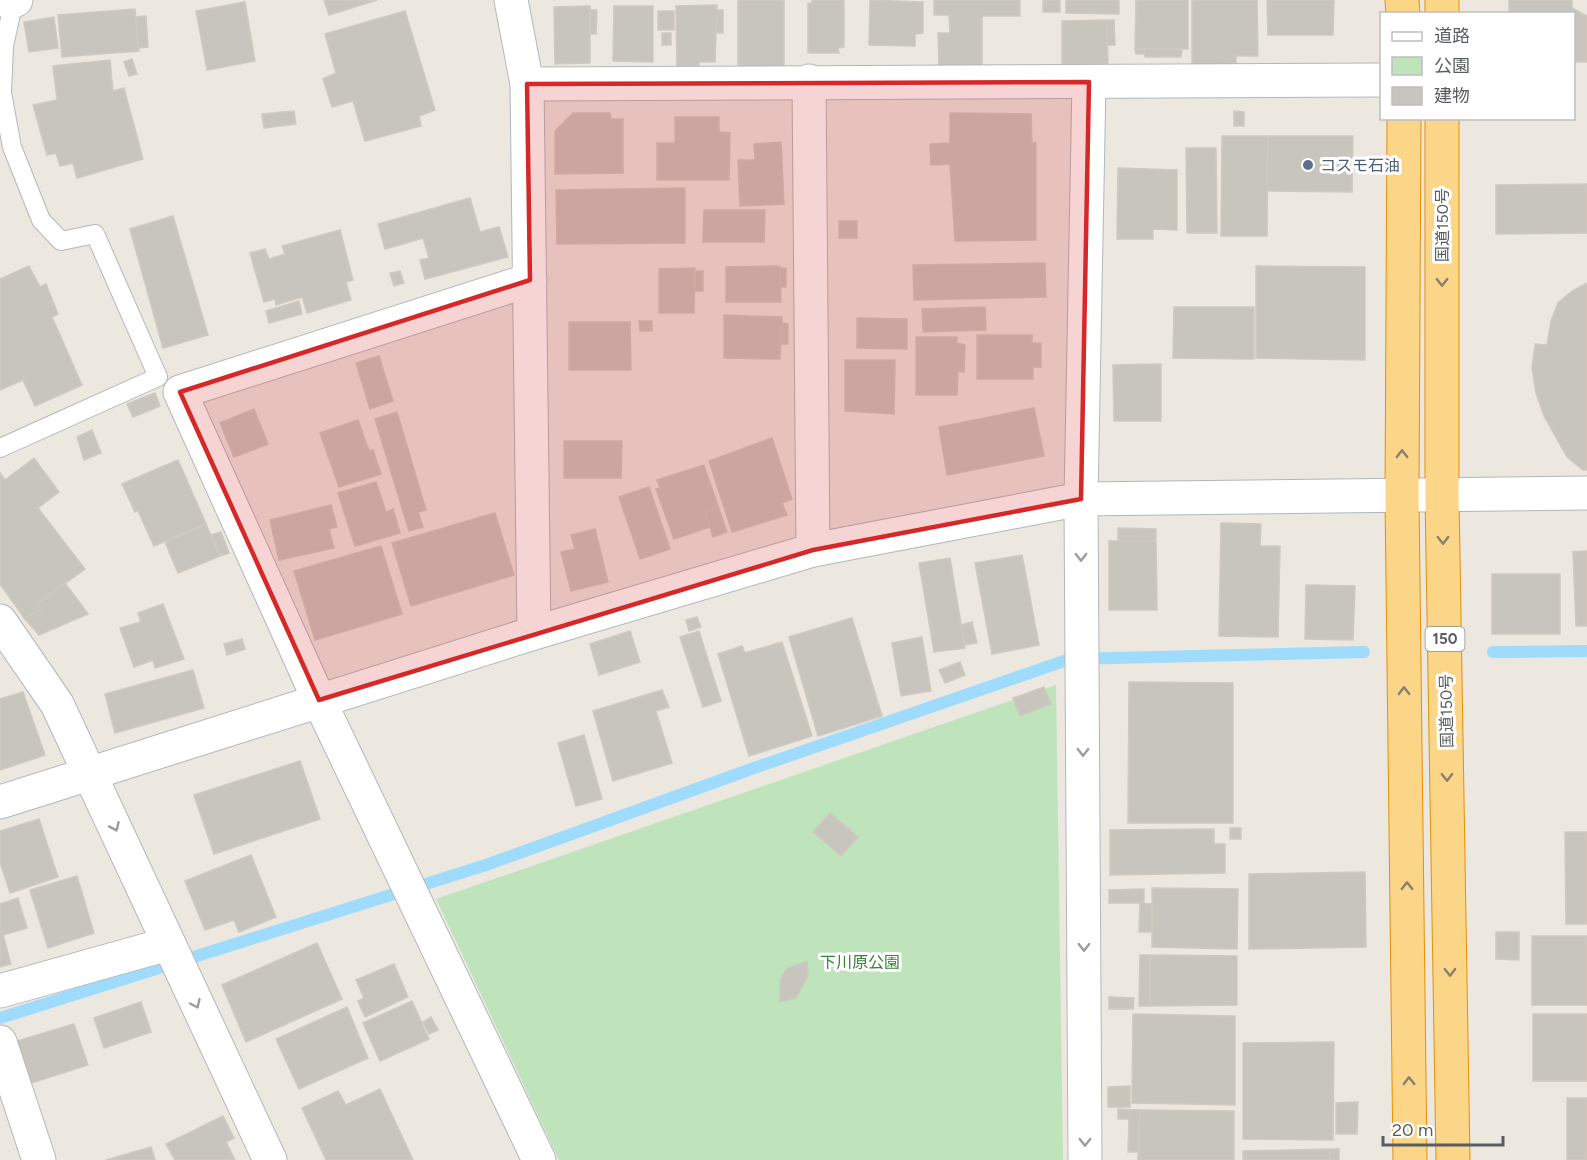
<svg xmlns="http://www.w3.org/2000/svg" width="1587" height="1160" font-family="Figtree,'Noto Sans JP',sans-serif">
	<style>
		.green { fill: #bfe4bc }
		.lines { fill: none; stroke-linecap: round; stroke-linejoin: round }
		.stream { stroke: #9edbfd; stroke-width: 12 }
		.building { fill: #c8c5bf; stroke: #d0c9bf; stroke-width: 1.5 }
		.lane-casing { stroke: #b3b7bb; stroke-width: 20 }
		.street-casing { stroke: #b3b7bb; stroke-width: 35 }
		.secondary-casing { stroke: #b2b6bb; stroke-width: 35 }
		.highway-casing { stroke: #e88f04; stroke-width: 35 }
		.lane { stroke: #fff; stroke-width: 18 }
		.street { stroke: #fff; stroke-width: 33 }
		.secondary { stroke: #fff; stroke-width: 33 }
		.highway { stroke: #fbd588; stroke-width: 33 }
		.oneway { stroke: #8a816d }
		.oneway2 { stroke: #9b9ea0 }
		.marked { fill: #d62828; fill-opacity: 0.2; stroke: #d62828; stroke-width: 4.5; stroke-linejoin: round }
		.service-dot { fill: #5c6f8a; stroke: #fff; stroke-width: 2 }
		.labels { text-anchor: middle; stroke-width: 6; stroke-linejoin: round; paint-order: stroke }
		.shield { fill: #fff; stroke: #8b8e90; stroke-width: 1.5 }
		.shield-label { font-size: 15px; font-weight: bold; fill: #595d61 }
		.service-label { font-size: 16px; fill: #4e5e75; stroke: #fff; text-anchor: start }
		.street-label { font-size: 16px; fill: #595d61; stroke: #fff }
		.park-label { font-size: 16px; fill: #388336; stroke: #fff }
	</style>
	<rect width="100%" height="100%" fill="#ece8e0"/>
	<path class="green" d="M1056 685 1063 1160H559L436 899Z"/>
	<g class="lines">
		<g class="stream">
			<path d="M1493 652 1587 651"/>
			<path d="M0 1018 486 865 754 768 1070 659 1364 652"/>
		</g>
	</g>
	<g class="building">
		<path d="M324 0H377L329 15Z"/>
		<rect x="738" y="0" width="46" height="70"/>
		<path d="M812 0H844V47L838 48 839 53H808V3H812Z"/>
		<path d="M870 0 923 2V33L915 34V46L869 45Z"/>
		<path d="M934 0H1020V16H982V67H939L938 33H950L949 15H934Z"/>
		<rect x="1043" y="0" width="17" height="12"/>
		<path d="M1066 0H1119V14L1066 13Z"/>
		<path d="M1136 0H1188V49H1135Z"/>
		<path d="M1192 0H1257L1258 56H1236V66H1192Z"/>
		<path d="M1267 0H1334L1333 35H1268Z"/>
		<path d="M1509 0H1572V8L1587 16V62H1574V14H1509Z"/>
		<path d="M245 2 255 61 207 70 196 11Z"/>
		<path d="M717 5 715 62H699V70H677L676 6Z"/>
		<path d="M590 6V63L555 64 554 7Z"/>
		<path d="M614 6H653V62L613 61Z"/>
		<path d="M135 9 139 51 62 57 58 15Z"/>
		<path d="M590 10H597L596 34H590Z"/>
		<path d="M717 10H723V33H716Z"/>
		<path d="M405 11 435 110 419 116 421 126 365 141 353 101 332 107 323 79 336 73 325 34Z"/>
		<rect x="658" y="11" width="16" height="19"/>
		<path d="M146 16 148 47 138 48 136 17Z"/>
		<path d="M54 17 58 48 29 52 24 22Z"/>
		<path d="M1107 20H1114L1115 45H1107Z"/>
		<path d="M1107 20 1108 66 1062 67V21Z"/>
		<rect x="662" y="33" width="9" height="12"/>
		<path d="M1135 49 1182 50 1181 57H1145V54H1136Z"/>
		<path d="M132 59 137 74 129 76 124 62Z"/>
		<path d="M110 60 113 91 124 88 143 159 77 178 73 163 60 166 56 153 47 155 33 105 57 100 53 66Z"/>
		<path d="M294 111 296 124 264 128 262 114Z"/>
		<path d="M1234 111 1244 112V126H1234Z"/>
		<path d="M573 113H610L611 119H623V173L555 174V131Z"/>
		<path d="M950 113 1031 114 1032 143H1036V240L955 241 950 164 931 165 930 144 950 143Z"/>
		<path d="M675 117H719V132L730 133 729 180H657V143H675Z"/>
		<path d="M1222 136H1268L1267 236H1221Z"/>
		<path d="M1268 136H1353L1352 192 1267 191Z"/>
		<path d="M781 142 784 204 740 206 738 160H755L754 144Z"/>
		<path d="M1186 148H1216L1217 233H1187Z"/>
		<path d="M1118 168 1177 170V230L1153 229V239H1117Z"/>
		<path d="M1587 184V233L1496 234V185Z"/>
		<path d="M685 188V243L557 244 556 190Z"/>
		<path d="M470 198 480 232 499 227 508 257 425 279 420 260 429 258 423 238 385 249 378 224Z"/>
		<path d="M704 210H765L764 242H703Z"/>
		<path d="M173 216 208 335 163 348 130 229Z"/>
		<rect x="839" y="221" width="18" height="17"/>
		<path d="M340 230 353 280 346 282 351 300 307 313 302 297 276 305 275 299 264 302 250 253 265 249 269 259 285 254 282 246Z"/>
		<path d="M1045 263 1046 297 914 300 913 265Z"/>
		<path d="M29 266 40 287 46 284 58 314 52 317 82 385 35 406 23 380 0 390V279Z"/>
		<path d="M780 266 781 302H726V267Z"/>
		<path d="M1256 266 1365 267V360L1256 358Z"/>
		<path d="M695 268 694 313H659V269Z"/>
		<rect x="780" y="268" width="6" height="19"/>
		<path d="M400 271 404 283 394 286 390 273Z"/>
		<rect x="695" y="271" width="8" height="20"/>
		<path d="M1587 283V470H1583L1567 457 1544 416 1536 393 1532 368 1535 344 1547 345 1551 321 1558 303 1572 291Z"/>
		<path d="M299 301 302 314 269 323 266 311Z"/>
		<path d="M985 307 986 330 923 332 922 309Z"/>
		<path d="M1174 307H1254V359L1173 358Z"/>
		<path d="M724 315 782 317 780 359 724 358Z"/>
		<path d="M857 318 907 319V349L857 348Z"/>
		<path d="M639 321H652V331H640Z"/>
		<path d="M569 322H630L631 370H569Z"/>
		<path d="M782 323 788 324V344H781Z"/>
		<path d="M977 335H1032V343H1041V367H1033V379H977Z"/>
		<path d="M916 337H957V343L965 345 964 372 958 371 957 395H916Z"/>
		<path d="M379 356 393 401 370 409 356 363Z"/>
		<path d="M845 360H895L894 414 845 411Z"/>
		<path d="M1161 364V421H1114L1113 365Z"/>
		<path d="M155 393 160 406 133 417 127 404Z"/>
		<path d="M1034 408 1044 456 947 475 939 427Z"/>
		<path d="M254 409 268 444 234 457 220 423Z"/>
		<path d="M397 412 426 510 418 512 423 527 409 531 375 419Z"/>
		<path d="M358 420 369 451 373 450 381 474 339 487 320 433Z"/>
		<path d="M92 430 101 453 84 460 77 437Z"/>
		<path d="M772 438 792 499 782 503 787 515 732 532 709 461Z"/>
		<path d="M564 441H622L621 478H564Z"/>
		<path d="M34 458 59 492 38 508 85 569 37 604 41 609 25 619 0 584V473L5 480Z"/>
		<path d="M178 460 206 524 154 546 138 511 135 512 122 484Z"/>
		<path d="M704 465 718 506 705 511 710 527 674 539 656 489 660 488 657 480Z"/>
		<path d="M376 482 386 512 393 509 400 533 355 546 338 493Z"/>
		<path d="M649 487 670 549 640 559 619 497Z"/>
		<path d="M331 505 337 527 329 529 334 548 279 560 270 520Z"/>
		<path d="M718 506 727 532 713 537 705 511Z"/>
		<path d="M495 513 514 575 411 606 392 543Z"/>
		<path d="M1221 523 1261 524 1260 546H1280L1278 637 1219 636Z"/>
		<path d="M206 524 220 556 178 573 165 542Z"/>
		<path d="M1118 528 1156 529V541H1118Z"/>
		<path d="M595 529 608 582 571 591 561 552 575 549 571 535Z"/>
		<path d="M221 532 229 553 220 556 211 535Z"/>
		<path d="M1109 541H1156L1157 610H1109Z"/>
		<path d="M381 546 402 614 315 640 294 571Z"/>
		<path d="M1587 551V626H1576L1573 552Z"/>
		<path d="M1022 555 1039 645 992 654 975 563Z"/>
		<path d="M950 558 965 648 934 652 919 563Z"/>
		<rect x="1492" y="574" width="68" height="60"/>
		<path d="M65 583 88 614 39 635 25 619 41 609 37 604Z"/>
		<path d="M1306 585 1355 586 1353 640 1305 639Z"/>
		<path d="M163 604 184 659 155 668 153 660 134 667 120 628 141 622 138 613Z"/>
		<path d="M697 617 701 627 689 631 686 620Z"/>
		<path d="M852 618 882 716 818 736 789 637Z"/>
		<path d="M972 622 977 643 965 645 961 625Z"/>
		<path d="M630 631 640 662 599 675 590 644Z"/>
		<path d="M699 631 721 701 703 707 680 637Z"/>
		<path d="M922 637 931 691 901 696 892 643Z"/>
		<path d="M242 639 245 649 227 655 224 644Z"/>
		<path d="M782 642 812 736 749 756 718 654 742 646 745 653Z"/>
		<path d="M960 662 965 675 945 683 939 670Z"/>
		<path d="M193 670 204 708 115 733 105 694Z"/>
		<path d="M1129 682 1233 683V823H1128Z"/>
		<path d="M1044 687 1051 704 1020 716 1013 698Z"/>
		<path d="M662 690 669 707 656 711 672 763 613 781 593 711Z"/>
		<path d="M23 692 45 755 0 770V699Z"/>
		<path d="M584 735 602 799 576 806 558 743Z"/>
		<path d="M300 761 320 819 214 854 194 795Z"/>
		<path d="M830 813 858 837 841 856 813 832Z"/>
		<path d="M39 819 58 877 10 893 0 862V831Z"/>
		<rect x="1230" y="828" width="11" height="11"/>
		<path d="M1214 829V844H1225V873L1110 875V830Z"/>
		<path d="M1565 832H1587V924H1566Z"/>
		<path d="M251 855 276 917 239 932 234 920 205 930 185 881Z"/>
		<path d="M1365 872 1366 947 1249 949V874Z"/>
		<path d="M77 876 94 933 48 948 30 890Z"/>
		<path d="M1152 888 1238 889 1237 949 1152 947Z"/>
		<path d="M1144 889V903H1109V890Z"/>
		<path d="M18 898 27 928 3 935 11 964 0 967V904Z"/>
		<path d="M1140 903 1152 904V932H1139Z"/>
		<path d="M1496 932H1519V960L1496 959Z"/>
		<rect x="1532" y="936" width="55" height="69"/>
		<path d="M317 943 342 999 246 1042 222 985Z"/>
		<path d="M1140 955H1150V1006H1139Z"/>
		<path d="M1150 955 1237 956V1005L1150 1006Z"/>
		<path d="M807 961 808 976 796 998 780 1002V980L787 968Z"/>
		<path d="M394 964 408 997 365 1017 358 1001 364 998 356 980Z"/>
		<path d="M1109 997 1134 998 1133 1009H1109Z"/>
		<path d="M412 1001 429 1039 380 1061 363 1023Z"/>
		<path d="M141 1002 151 1032 104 1048 94 1018Z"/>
		<path d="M347 1007 368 1058 299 1089 276 1039Z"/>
		<path d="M1133 1014 1235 1016V1105L1132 1103Z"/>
		<rect x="1533" y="1014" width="54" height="67"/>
		<path d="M431 1017 438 1030 429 1034 423 1022Z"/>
		<path d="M74 1024 88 1065 31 1083 17 1041Z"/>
		<path d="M1334 1042 1333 1140 1243 1139V1043Z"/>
		<path d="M1130 1086V1107H1108V1087Z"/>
		<path d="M380 1089 413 1160H326L302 1108 338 1091 346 1105Z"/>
		<rect x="1567" y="1098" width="20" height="62"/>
		<path d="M1358 1102 1357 1134H1336V1103Z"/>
		<path d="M1118 1109 1140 1110 1139 1152H1128L1129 1119H1118Z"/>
		<path d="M1140 1110 1234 1111V1160H1138Z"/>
		<path d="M223 1116 234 1138 226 1142 235 1160H175L166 1144Z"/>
		<path d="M151 1147 155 1160H106Z"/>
		<rect x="1330" y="1149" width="9" height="11"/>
		<path d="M1330 1149V1160H1243V1151Z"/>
	</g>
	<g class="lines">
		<g class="lane-casing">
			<path id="lane" d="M0 448 158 377 95 234 61 241 41 220 12 147 2 93 4 46 14 0"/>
		</g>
		<g class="street-casing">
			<g id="street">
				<path d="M0 0H16"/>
				<path d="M511 0 527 84 534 633"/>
				<path d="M809 81 813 550"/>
				<path d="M527 84 1382 80"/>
				<path d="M530 280 180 392 319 700 539 1160"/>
				<path d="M0 621 57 704 270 1160"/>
				<path d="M0 991 168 944"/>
				<path d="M0 1042 39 1160"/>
				<path d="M1085 1160 1081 499 1089 82"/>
			</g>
		</g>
		<g class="secondary-casing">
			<path id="secondary" d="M0 802 534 633 813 550 1081 499 1587 493"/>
		</g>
		<g class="highway-casing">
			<g id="highway">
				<path d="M1402 0 1403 14"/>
				<path d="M1442 0V14"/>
				<path d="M1404 118 1402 497 1410 1160"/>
				<path d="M1442 118V495L1453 1160"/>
			</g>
		</g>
		<use href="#lane" class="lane"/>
		<use href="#street" class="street"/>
		<use href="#secondary" class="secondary"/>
		<use href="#highway" class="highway"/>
	</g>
	<defs><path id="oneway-chevron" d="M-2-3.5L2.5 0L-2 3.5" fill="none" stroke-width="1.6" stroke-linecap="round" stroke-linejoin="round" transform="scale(1.5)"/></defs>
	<g class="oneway">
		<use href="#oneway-chevron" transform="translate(1442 282) rotate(90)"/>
		<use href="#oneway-chevron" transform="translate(1402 454) rotate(-90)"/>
		<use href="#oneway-chevron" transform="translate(1443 540) rotate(89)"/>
		<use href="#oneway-chevron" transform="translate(1404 691) rotate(-91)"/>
		<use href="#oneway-chevron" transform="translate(1447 777) rotate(89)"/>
		<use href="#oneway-chevron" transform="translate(1407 886) rotate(-91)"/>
		<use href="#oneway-chevron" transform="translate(1450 972) rotate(89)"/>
		<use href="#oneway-chevron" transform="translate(1409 1081) rotate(-91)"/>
	</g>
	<g class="oneway2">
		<use href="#oneway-chevron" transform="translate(1081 557) rotate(90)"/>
		<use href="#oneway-chevron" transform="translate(1083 752) rotate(90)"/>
		<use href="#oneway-chevron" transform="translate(115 827) rotate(66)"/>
		<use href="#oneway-chevron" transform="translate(1084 947) rotate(90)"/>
		<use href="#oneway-chevron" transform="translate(196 1004) rotate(65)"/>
		<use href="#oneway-chevron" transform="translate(1085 1142) rotate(90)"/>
	</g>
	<path class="marked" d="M1089 82 1081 499 813 550 319 700 180 392 530 280 527 84Z"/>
	<circle class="service-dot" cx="1308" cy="165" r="6"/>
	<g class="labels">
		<rect class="shield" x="1425.5" y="627" width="39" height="24" rx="4.5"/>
		<g class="shield-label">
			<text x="1445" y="644">150</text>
		</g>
		<g class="service-label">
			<text x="1320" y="171">コスモ石油</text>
		</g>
		<g class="street-label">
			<text transform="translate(1442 225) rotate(-90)" y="6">国道150号</text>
			<text transform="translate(1446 711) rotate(-91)" y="6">国道150号</text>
		</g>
		<g class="park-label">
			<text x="860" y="968">下川原公園</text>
		</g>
	</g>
	<rect x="1380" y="12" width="195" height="108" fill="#ffffff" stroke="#bdbec0" stroke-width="1.5"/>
	<rect x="1392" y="32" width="30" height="9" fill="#ffffff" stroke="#bdbec0" stroke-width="1.5"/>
	<text x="1434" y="42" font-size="18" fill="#595d61">道路</text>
	<rect x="1392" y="57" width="30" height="18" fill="#bfe4bc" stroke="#bdbec0" stroke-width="1.5"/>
	<text x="1434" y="72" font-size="18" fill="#595d61">公園</text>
	<rect x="1392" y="87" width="30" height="18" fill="#c8c5bf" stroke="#bdbec0" stroke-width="1.5"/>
	<text x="1434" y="102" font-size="18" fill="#595d61">建物</text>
	<path d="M1383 1136v9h120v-9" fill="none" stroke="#595d61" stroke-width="3"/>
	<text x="1392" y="1136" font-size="18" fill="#595d61" stroke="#ffffff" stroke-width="4.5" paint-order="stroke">20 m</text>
</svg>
